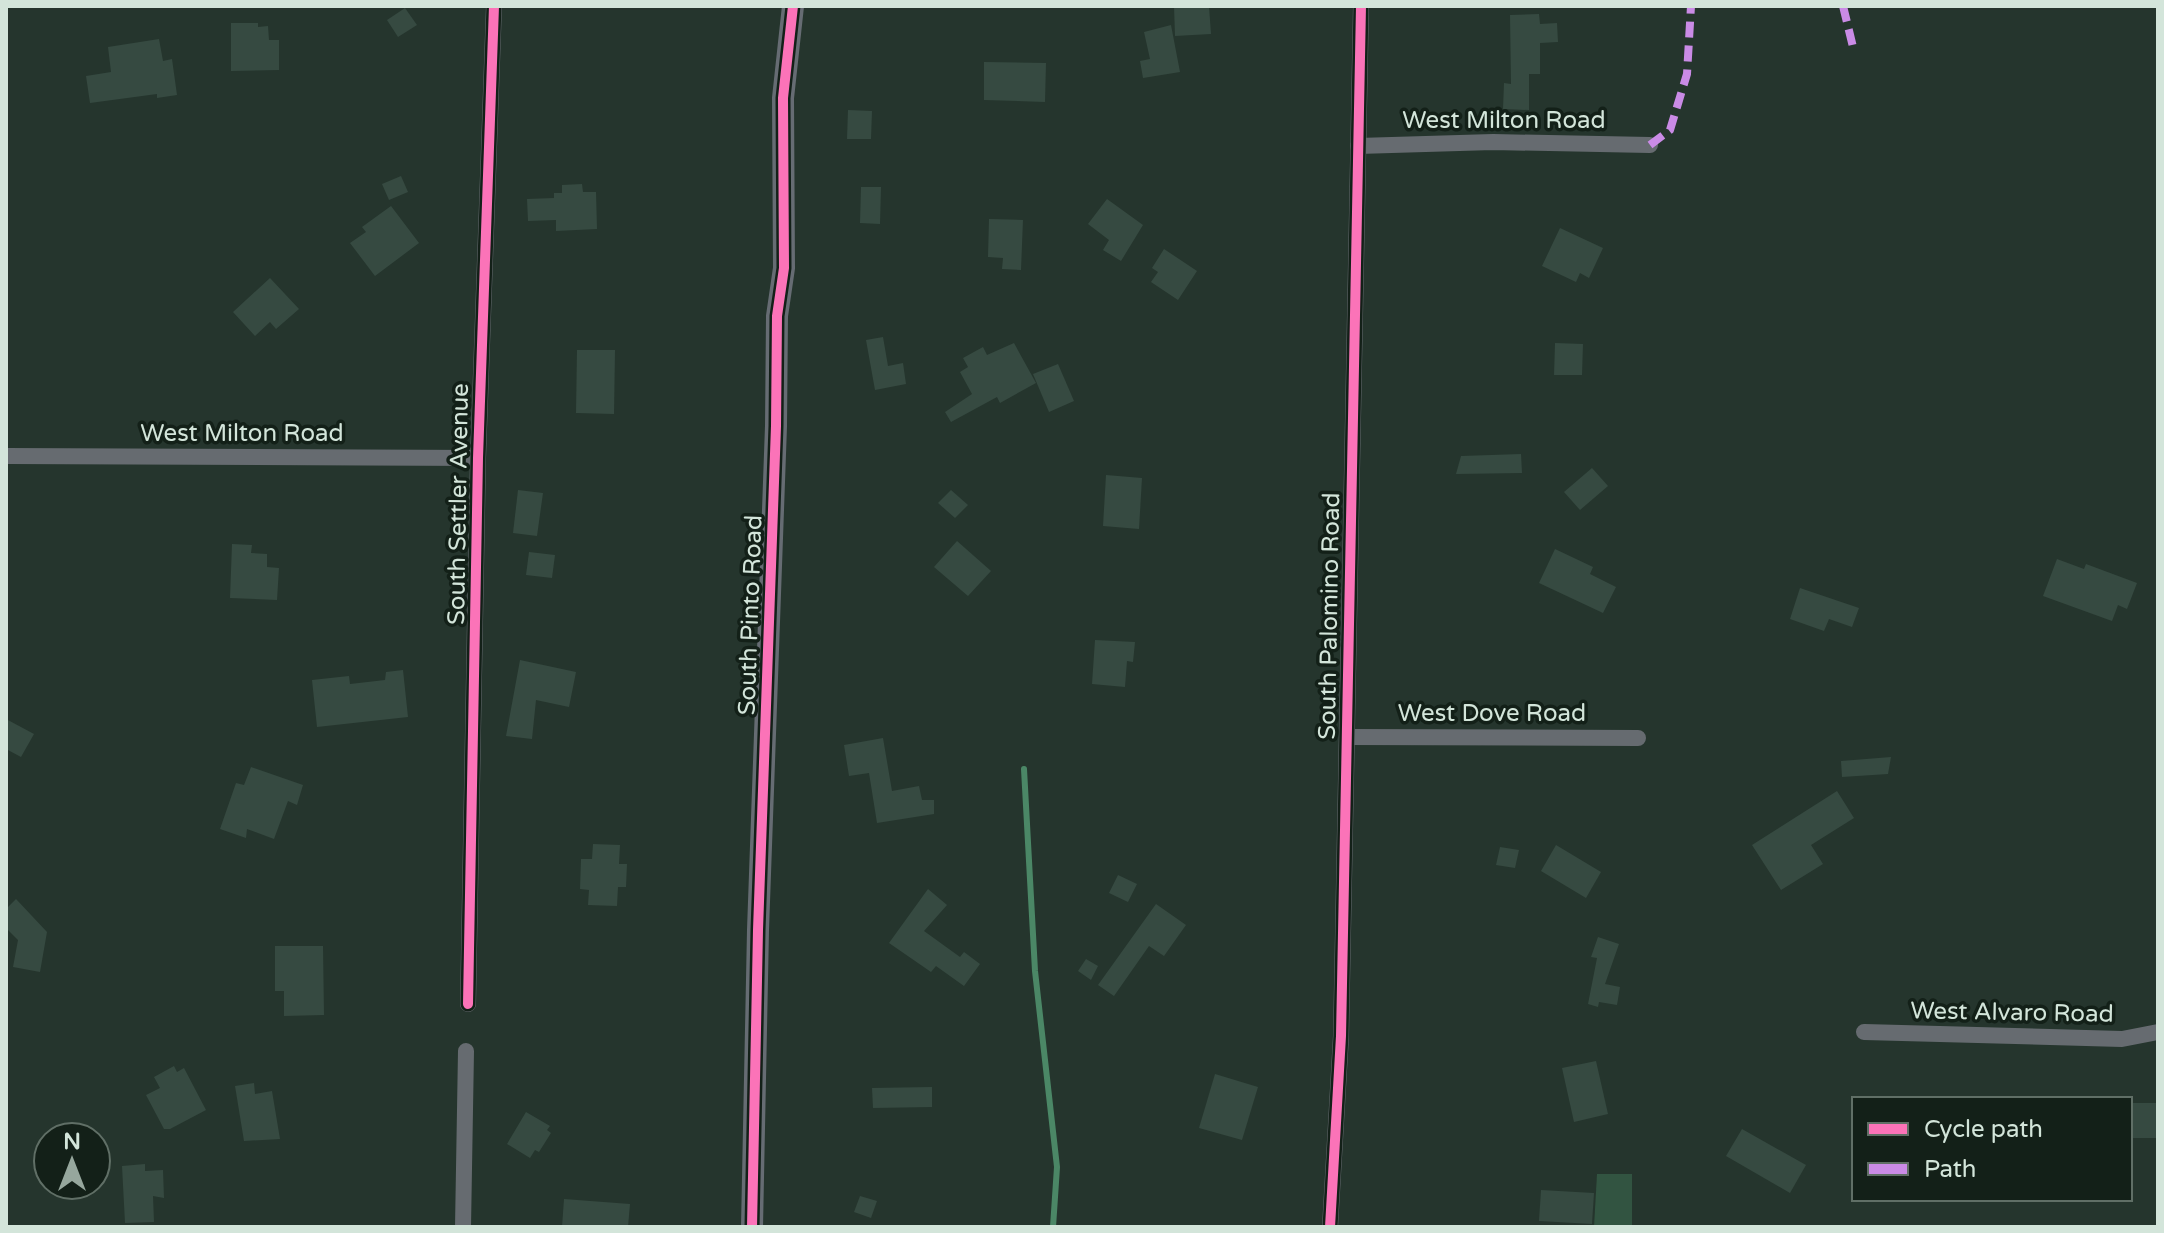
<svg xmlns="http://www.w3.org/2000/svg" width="2164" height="1233" font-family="'Varela Round',sans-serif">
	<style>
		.green { fill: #325441 }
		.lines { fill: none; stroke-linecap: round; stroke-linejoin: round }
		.stream { stroke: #4b8766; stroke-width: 6 }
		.building { fill: #364a41 }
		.street { stroke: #666b70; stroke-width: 16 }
		.secondary { stroke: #666c73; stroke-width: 22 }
		.quiet { stroke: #ca8be6; stroke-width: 8; stroke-dasharray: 16 8; stroke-linecap: butt }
		.cycleway-casing { stroke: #132018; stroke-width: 15 }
		.cycleway { stroke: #fb73b8; stroke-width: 10 }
		.labels { text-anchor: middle; stroke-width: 7; stroke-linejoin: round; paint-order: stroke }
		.street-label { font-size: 24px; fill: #d3e5da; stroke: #132018 }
	</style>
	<rect width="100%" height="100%" fill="#25352d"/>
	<path class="green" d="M1597 1174H1632V1227H1594Z"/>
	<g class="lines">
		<path class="stream" d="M1024 769 1035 971 1057 1167 1053 1227"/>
	</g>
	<g class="building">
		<path d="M1174 6H1209L1211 34 1175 36Z"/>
		<path d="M405 8 417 25 398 37 387 20Z"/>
		<path d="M1539 14 1540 24 1557 23 1558 42 1540 43V74H1529V110L1503 109 1504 83 1511 84 1510 15Z"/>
		<path d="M231 23H258V27L268 26 269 40H279V70L231 71Z"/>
		<path d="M1171 25 1180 72 1143 78 1140 61 1150 59 1144 32Z"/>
		<path d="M159 39 163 61 172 59 177 95 157 98V94L90 103 86 76 111 72 108 47Z"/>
		<path d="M984 62 1046 63 1045 102 984 100Z"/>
		<path d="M848 110 872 111 871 139H847Z"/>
		<path d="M401 176 408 192 389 200 382 184Z"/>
		<path d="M582 184 583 192H596L597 229 556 231V220L528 221 527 199 554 198V193H562V185Z"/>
		<path d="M861 187H881L880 224 860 223Z"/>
		<path d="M1107 199 1143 225 1121 261 1103 250 1109 240 1088 224Z"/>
		<path d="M391 206 419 243 375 276 350 243 366 232 362 227Z"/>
		<path d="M989 219 1023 220 1021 270 1002 269 1003 258 988 257Z"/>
		<path d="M1560 228 1603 248 1589 278 1580 273 1576 282 1542 266Z"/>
		<path d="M1164 249 1197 271 1178 300 1151 282 1158 272 1152 268Z"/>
		<path d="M270 278 299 309 276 329 270 322 255 336 233 312Z"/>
		<path d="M883 337 888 366 903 363 906 384 875 390 866 340Z"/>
		<path d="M1014 343 1036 383 1000 403 997 397 951 422 945 412 972 394 960 372 968 367 963 358 983 347 987 355Z"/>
		<path d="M1555 343 1583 344 1582 375H1554Z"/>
		<path d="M577 350H615L614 414 576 413Z"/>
		<path d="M1058 364 1074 401 1049 412 1033 374Z"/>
		<path d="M1521 454 1522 473 1456 474 1461 456Z"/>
		<path d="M1592 468 1608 486 1580 510 1564 492Z"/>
		<path d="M1106 475 1142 478 1139 529 1103 526Z"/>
		<path d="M518 490 543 493 537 536 513 533Z"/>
		<path d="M951 490 968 505 955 518 938 503Z"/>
		<path d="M957 541 991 571 968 596 934 567Z"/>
		<path d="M232 544 252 545 251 553 267 554V567L279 568 277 600 230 598Z"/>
		<path d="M1555 549 1593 567 1590 574 1616 587 1603 613 1539 583Z"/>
		<path d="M529 552 555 555 552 578 526 575Z"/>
		<path d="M2057 559 2084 569 2086 564 2137 583 2127 609 2118 605 2112 621 2043 596Z"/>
		<path d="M1800 588 1859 608 1852 627 1829 619 1824 631 1790 619Z"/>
		<path d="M1095 640 1135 642 1133 662 1127 661 1125 687 1092 684Z"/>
		<path d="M520 660 576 672 569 707 536 700 532 739 506 736Z"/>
		<path d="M403 670 408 717 317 727 312 680 349 676 350 684 385 680 386 672Z"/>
		<path d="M6 719 34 734 21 757 6 749Z"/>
		<path d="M883 738 892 791 919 786 922 800H934V814L877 823 869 773 849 776 844 745Z"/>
		<path d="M1891 757 1888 774 1842 777 1841 761Z"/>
		<path d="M251 767 303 785 297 805 288 801 274 839 247 829 246 838 220 829 236 783 244 785Z"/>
		<path d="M1837 791 1854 818 1811 845 1823 864 1781 890 1752 845Z"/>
		<path d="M593 844 620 845 619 864H627L626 887H618L617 906 588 905 589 890 580 889 581 859H592Z"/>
		<path d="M1556 845 1601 872 1586 898 1541 871Z"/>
		<path d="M1500 847 1519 850 1515 868 1496 865Z"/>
		<path d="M1118 875 1137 884 1128 902 1109 893Z"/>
		<path d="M928 889 947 905 924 931 960 957 964 952 980 964 964 986 936 966 931 972 889 943Z"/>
		<path d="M16 899 47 932 40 972 13 967 18 940 6 928V909Z"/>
		<path d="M1156 904 1186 925 1164 956 1149 946 1114 996 1098 985Z"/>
		<path d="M1598 937 1619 944 1605 984 1620 987 1617 1005 1599 1002 1598 1007 1588 1004 1597 958 1591 957Z"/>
		<path d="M275 946H323L324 1015 284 1016V991H275Z"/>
		<path d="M1086 959 1098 966 1091 980 1078 971Z"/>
		<path d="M1596 1061 1608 1114 1574 1122 1562 1068Z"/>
		<path d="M174 1066 177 1072 184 1068 206 1110 170 1129H164L146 1095 160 1088 154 1077Z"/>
		<path d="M1215 1074 1258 1087 1242 1140 1199 1128Z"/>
		<path d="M254 1083 255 1094 272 1091 280 1139 244 1141 235 1086Z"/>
		<path d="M932 1087V1107L873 1108 872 1088Z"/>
		<rect x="2130" y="1103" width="28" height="35"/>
		<path d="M526 1112 550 1126 547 1130 551 1133 539 1152 535 1150 530 1158 507 1144Z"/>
		<path d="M1742 1129 1806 1165 1790 1193 1726 1156Z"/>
		<path d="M145 1164V1171L163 1170 164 1198 153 1196 154 1222 125 1223 122 1166Z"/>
		<path d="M1541 1190 1594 1193 1592 1224 1539 1221Z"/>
		<path d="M860 1196 877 1201 871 1218 854 1212Z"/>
		<path d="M564 1199 630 1204 628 1227H562Z"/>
	</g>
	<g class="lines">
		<g class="street">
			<path d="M1358 146 1493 142 1650 145"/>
			<path d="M6 456 478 458"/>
			<path d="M1347 737 1638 738"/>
			<path d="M468 1004 478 458 494 6"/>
			<path d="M1864 1032 2122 1039 2158 1032"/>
			<path d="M463 1227 466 1051"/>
			<path d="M1330 1227 1341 1036 1361 6"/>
		</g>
		<path class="secondary" d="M752 1227 758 930 776 426 777 316 784 268 783 98 793 6"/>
		<g class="quiet">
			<path d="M1843 6 1853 47"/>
			<path d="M1650 145 1670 130 1687 74 1691 6"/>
		</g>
		<g class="cycleway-casing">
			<g id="cycleway">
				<path d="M468 1004 478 458 494 6"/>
				<path d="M752 1227 758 930 776 426 777 316 784 268 783 98 793 6"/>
				<path d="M1330 1227 1341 1036 1361 6"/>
			</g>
		</g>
		<use href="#cycleway" class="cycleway"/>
	</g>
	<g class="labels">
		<g class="street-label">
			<text x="1504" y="128">West Milton Road</text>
			<text x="242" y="441">West Milton Road</text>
			<text transform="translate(458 504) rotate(-89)" y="8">South Settler Avenue</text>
			<text transform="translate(750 615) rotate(-88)" y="8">South Pinto Road</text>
			<text transform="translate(1329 616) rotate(-89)" y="8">South Palomino Road</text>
			<text x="1492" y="721">West Dove Road</text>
			<text transform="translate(2012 1012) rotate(1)" y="8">West Alvaro Road</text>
		</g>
	</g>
	<rect width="2164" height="1233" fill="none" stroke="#d3e5da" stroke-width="16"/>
	<rect x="1852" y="1097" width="280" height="104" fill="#132018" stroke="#606f66" stroke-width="2"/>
	<rect x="1868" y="1123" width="40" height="12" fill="#fb73b8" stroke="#606f66" stroke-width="2"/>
	<text x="1924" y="1137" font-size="24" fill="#d3e5da">Cycle path</text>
	<rect x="1868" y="1163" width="40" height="12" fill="#ca8be6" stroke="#606f66" stroke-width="2"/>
	<text x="1924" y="1177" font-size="24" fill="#d3e5da">Path</text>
	<g transform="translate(72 1161)"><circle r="38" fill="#132018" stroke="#606f66" stroke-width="2"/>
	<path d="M0-6L14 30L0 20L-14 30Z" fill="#96a79d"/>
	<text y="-12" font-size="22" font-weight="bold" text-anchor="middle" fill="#d3e5da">N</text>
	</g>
</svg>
